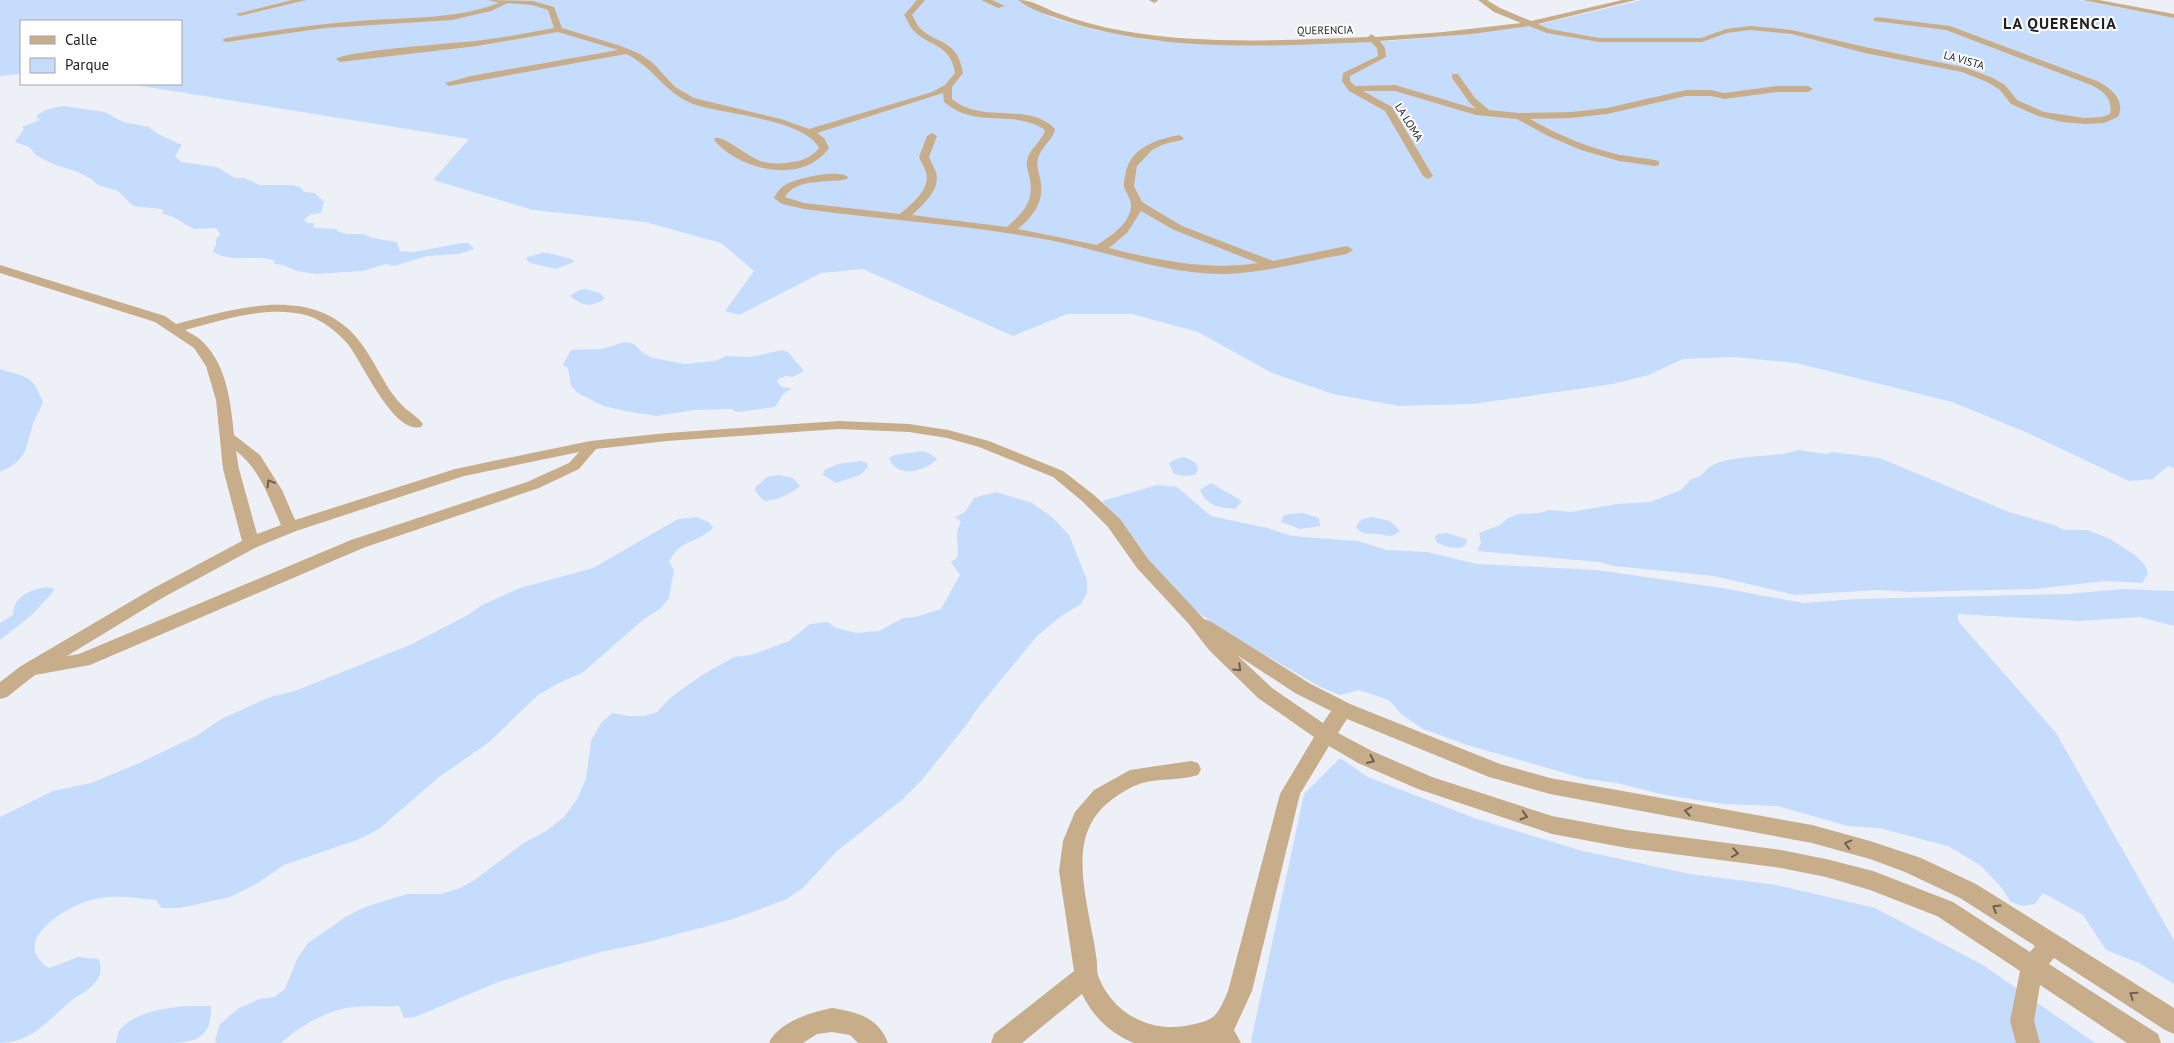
<svg xmlns="http://www.w3.org/2000/svg" width="2174" height="1043" font-family="'PT Sans',sans-serif">
	<style>
		.green { fill: #c6dcfc }
		.lines { fill: none; stroke-linecap: round; stroke-linejoin: round }
		.minor { fill: #c8ad8b; fill-rule: evenodd }
		.oneway { stroke: #6c6052 }
		.labels { text-anchor: middle; stroke-width: 4; stroke-linejoin: round; paint-order: stroke }
		.far-street-label { font-size: 11px; fill: #202123; stroke: #fefefe }
		.far-district-label { font-size: 16px; font-weight: bold; letter-spacing: 1px; fill: #202123; stroke: #fefefe }
	</style>
	<rect width="100%" height="100%" fill="#edf1f7"/>
	<g class="green">
		<path d="M0 0H1018L1053 18 1095 30 1151 40 1244 45 1388 41 1468 34 1540 24 1642 0H2079L2174 18V468L2168 466 2153 479 2129 481 2028 433 1952 402 1796 363 1732 357 1683 359 1649 375 1613 384 1473 404 1399 406 1333 394 1272 373 1198 332 1132 314H1067L1013 336 863 269 821 273 739 315 725 311 754 271 721 243 645 222 533 210 433 180 469 139 129 84H181V21H21V74L0 76Z"/>
		<path d="M63 106 105 112 123 122 149 127 158 134 182 145 175 156 181 162 217 167 235 178H244L260 185H292L300 187 304 192 315 193 324 202 321 213 311 214 304 220 307 223H314L313 226 316 228 336 229 339 232 347 234H364L372 238 397 242 400 251 414 252 462 243H469L474 249 459 254 427 256 394 266 386 264 363 271 316 274 297 271 283 265 274 264 275 261C254 253 233 264 213 252L216 244V239L220 234 216 228 194 229 173 217 161 213 164 211 161 209 133 206 118 191 98 185 90 178 78 172 53 164 37 156 29 147 15 142 24 129 22 127 40 120 36 117C42 109 53 108 63 106Z"/>
		<path d="M542 253H549L572 259 574 262 556 269 530 263 527 260V257Z"/>
		<path d="M585 289 600 293 605 299C589 308 583 306 570 296L579 290Z"/>
		<path d="M625 342 634 344 643 353 653 358 685 364 715 361 726 356 750 357 783 350 788 352 804 371 793 377 786 376 778 379 777 382 782 387 792 388 784 393 775 407 737 412 731 409 694 410 657 416 631 412 603 406 578 393 571 386 568 368 563 365 571 350 601 349Z"/>
		<path d="M0 369C27 378 32 374 43 402 40 411 34 419 32 427 25 452 26 460 0 472Z"/>
		<path d="M1798 450 1826 454 1832 452 1880 458 2009 512 2054 525 2064 530H2088L2110 539 2135 555 2145 565 2148 573 2142 583 2105 581 2035 589 1911 592 1877 590 1795 595 1714 576 1614 566 1599 562 1477 551 1481 543 1479 533 1500 525 1508 518 1518 514 1539 513 1549 510 1570 512 1617 504 1650 502 1681 490 1691 479C1705 477 1702 471 1713 465 1736 453 1774 459 1798 450Z"/>
		<path d="M922 451 929 453 937 459C924 472 897 479 889 458L894 455Z"/>
		<path d="M1185 457 1196 463 1198 470 1195 475 1184 476 1174 474 1169 463 1178 458Z"/>
		<path d="M861 461 867 463 868 467 860 475 836 483 823 475 824 470 838 464Z"/>
		<path d="M779 475 793 478 800 486C790 495 777 500 764 501L755 491 756 487 767 477Z"/>
		<path d="M1211 483 1242 501 1235 509C1220 508 1206 506 1200 490Z"/>
		<path d="M1157 485 1177 487 1211 516 1267 528 1292 536 1358 541 1387 550 1427 552 1477 564 1597 570 1722 588 1803 603 1857 599 2068 594 2122 589 2174 591V626L2140 617 2079 621 1958 614V621L2056 733 2174 940V984L2139 963 2106 950 2083 915 2043 893 2035 904 2022 906 2011 902 2001 887 1981 866 1948 846 1879 828 1848 826 1777 806 1723 804 1665 795 1617 783 1586 779 1467 745 1423 729 1401 714 1389 700 1359 690 1340 695 1320 687 1224 631 1188 605 1165 583 1135 540 1102 501Z"/>
		<path d="M996 492 1032 503 1052 517 1069 535 1087 580V593L1081 604 1060 617 1037 636 977 709 967 724 921 781 903 799 837 851 803 888 785 900 730 920 644 943 601 952 501 981 415 1017 404 1018 399 1006C381 1007 359 1005 341 1009 319 1015 298 1028 281 1043H217L215 1041 220 1024 239 1008 260 999 274 997 285 989 297 959 308 943 347 916 365 907 407 894H441L460 888 476 879 522 844 546 831 564 817 577 799 586 779 591 741 601 723 612 713 629 716H644L657 712 670 698 702 675 734 657 751 655 789 641 810 624 828 622 834 627 856 633 879 631 903 618 915 617 941 609 960 575 951 562 957 558C960 543 953 536 961 522L955 517 965 512 974 498Z"/>
		<path d="M1303 513 1319 518 1320 526 1300 529 1281 522 1283 516 1288 514Z"/>
		<path d="M697 517 710 523 713 528C697 544 681 538 669 562L674 570 669 598 660 609 644 619 582 673 559 683 538 695 488 743 439 777 379 829 357 840 284 865 258 883 230 897 180 908H162L156 900C133 898 113 894 91 900 65 907 8 942 49 968L78 957 99 959C101 967 102 975 96 981 90 990 80 994 72 1000 49 1019 32 1043 0 1043V817L53 791 91 783 137 764 196 736 223 718 270 697 295 691 412 644 468 615 482 605 520 588 593 568 678 519Z"/>
		<path d="M1372 517 1390 521 1400 531C1392 539 1387 535 1378 534 1368 533 1363 536 1356 527 1359 519 1364 519 1372 517Z"/>
		<path d="M1447 533 1467 539 1465 546C1456 550 1445 547 1436 542L1435 537 1438 534Z"/>
		<path d="M47 587 54 589 52 593 33 614 0 640V623L13 615C14 595 30 590 47 587Z"/>
		<path d="M1340 758 1368 777 1477 819 1583 851 1690 874 1777 885 1875 908 1983 965 2095 1043H1252L1251 1041 1304 794Z"/>
		<path d="M188 1006H211C212 1043 190 1043 160 1043 146 1043 131 1043 116 1043 117 1040 117 1034 119 1031 131 1013 168 1007 188 1006Z"/>
	</g>
	<g class="lines">
		<g class="minor">
			<path d="M292 0H306L240 16 236 14Z"/>
			<path d="M488 0 533 1 554 7 562 28 621 46 640 54 653 63 675 87 694 98 781 119 809 129 932 92 945 85 955 73C950 42 929 48 912 29 909 25 907 19 904 15L917 0H925L912 15C914 18 916 23 918 26 936 46 957 37 963 73L952 87V99C984 125 1029 101 1055 129 1053 141 1040 147 1038 159 1036 166 1039 172 1040 178 1045 201 1035 214 1018 229L1097 245C1111 236 1131 223 1131 205 1131 199 1126 193 1124 187 1123 184 1125 179 1125 176 1129 148 1155 140 1179 135L1184 138 1182 140 1164 144 1152 150 1137 166 1134 186 1142 202 1182 226 1273 261 1347 246 1353 250 1347 254C1306 261 1265 273 1223 274 1163 274 1107 251 1049 240 968 225 886 220 804 209L782 204 774 198C777 192 781 187 787 184 798 178 839 169 848 177L847 179C828 184 797 177 785 197L804 203 900 214C911 204 931 190 926 172 924 167 921 162 919 157L927 136 932 133 937 136 929 157C931 162 934 167 936 172 941 189 923 205 912 215L1007 227C1022 213 1034 203 1030 180 1029 174 1026 167 1027 161 1029 148 1042 142 1045 130 1012 108 977 130 944 102L943 93 817 133 824 138 829 148C803 185 740 171 714 140L715 138C724 136 749 157 760 161 770 164 782 164 792 162 802 161 812 157 819 148 806 121 730 114 703 107 664 97 659 70 626 54L449 86 445 83 471 76 618 50 558 32 477 46 340 62 336 59C346 51 454 43 475 41 502 38 528 33 554 28L548 10 532 5 508 3 491 11 452 20 325 28 226 42 222 40 226 38C270 31 314 24 359 21 406 17 454 20 499 3ZM1141 211 1174 230 1258 263C1207 271 1158 260 1109 248L1127 233Z"/>
			<path d="M981 0H992L1005 6 998 8Z"/>
			<path d="M1018 0C1033 0 1044 8 1057 13 1079 21 1101 27 1124 31 1204 45 1287 40 1368 37L1371 34 1376 37 1443 32 1521 23 1494 12 1478 0H1487L1500 8 1531 21 1622 0H1636L1538 24 1549 29 1599 38H1701L1726 29 1750 26 1792 30 1865 47 1967 68 1993 78 2005 85 2017 100 2044 112 2085 118 2102 117 2110 114C2113 98 2103 91 2091 85L1946 30 1874 21 1873 19 1877 17 1950 26 2097 81C2111 88 2126 100 2118 117L2104 123 2085 124 2062 122 2038 116 2011 104 1999 89 1987 82 1962 72 1865 53 1792 34 1750 30 1727 33 1702 42H1599L1547 33 1529 26 1472 34 1380 41 1385 48 1386 57 1350 76V81L1355 86 1395 85 1476 109 1469 102 1452 78V74H1458L1475 98 1489 110 1519 113 1571 112 1607 108 1686 90H1711L1724 93 1777 86H1808L1813 89 1808 92H1777L1724 99 1711 96H1686L1607 114 1571 118 1530 119C1558 135 1589 148 1620 155 1633 157 1646 158 1659 161V165L1655 166 1619 161 1581 150 1548 136 1517 119 1476 115 1395 91H1363L1392 107 1433 176 1428 179 1423 176 1385 111 1349 91 1342 81 1343 73 1378 56 1377 48 1371 42C1270 46 1164 53 1066 21 1051 16 1030 10 1018 0Z"/>
			<path d="M1149 0H1157L1158 1 1154 3Z"/>
			<path d="M2082 0H2099L2174 14V18Z"/>
			<path d="M0 265 165 316 176 324C234 309 310 284 356 337 370 353 379 374 391 392 396 398 400 404 406 409 412 414 419 418 423 424L421 427C392 434 362 360 346 342 336 331 323 321 309 316 269 304 223 320 185 330 191 334 199 337 204 343 227 367 231 403 234 435L260 455 282 490 295 520 455 469 590 441 667 433 839 421 909 424 948 430 989 441 1063 471 1094 495 1120 519 1149 560 1204 619 1210 621 1309 683 1350 704 1500 764 1550 778 1812 825 1870 841 1921 858 1976 884 2174 1008V1034L2165 1030 2054 958 2049 964 2158 1034 2161 1043H2127L2040 985 2034 1021 2040 1043H2016L2010 1021 2020 971 1937 916 1870 890 1826 877 1781 868 1627 848 1552 834 1418 789 1358 763 1329 746 1300 794 1252 991 1234 1030 1241 1043H1134C1110 1033 1094 1018 1082 994L1022 1043H991L994 1034 1074 971 1059 871 1063 841 1075 812 1094 790 1130 770 1191 761 1198 763 1201 769 1198 775C1180 781 1160 778 1142 783 1132 786 1117 795 1109 802 1071 832 1083 882 1090 922 1092 933 1095 945 1096 956 1098 963 1096 972 1099 978 1113 1013 1149 1032 1185 1026 1215 1020 1216 1019 1228 991L1280 794 1314 737 1258 698 1209 650 1188 623 1137 568 1108 527 1082 501 1053 477 979 447 947 438 909 432 839 429 667 441 596 449 579 469 539 488 363 548 90 665 35 675 7 697 0 699V682L21 666 152 589 242 541 223 469 216 400 206 366 194 348 155 322 0 273ZM236 451C260 469 269 498 281 525L257 534 239 469ZM579 452 569 463 527 482 351 540 79 654 67 656 164 597 257 547 296 531 464 476ZM1237 655 1295 693 1331 711 1323 723 1272 688ZM1347 719 1489 777 1550 794 1812 843 1870 859 1905 872 1960 898 2035 946 2030 952 1953 902 1873 871 1826 859 1781 850 1627 830 1552 816 1432 777 1372 751 1338 733Z"/>
			<path d="M832 1008C857 1012 878 1017 888 1043H858L850 1035 832 1032 817 1034 803 1043H769C777 1023 811 1012 832 1008Z"/>
		</g>
	</g>
	<defs><path id="oneway-chevron" d="M-2-3.5L2.5 0L-2 3.5" fill="none" stroke-width="1.6" stroke-linecap="round" stroke-linejoin="round" transform="scale(1.25)"/></defs>
	<g class="oneway">
		<use href="#oneway-chevron" transform="translate(270 483) rotate(-121)"/>
		<use href="#oneway-chevron" transform="translate(1238 668) rotate(44)"/>
		<use href="#oneway-chevron" transform="translate(1371 760) rotate(24)"/>
		<use href="#oneway-chevron" transform="translate(1688 811) rotate(-171)"/>
		<use href="#oneway-chevron" transform="translate(1524 816) rotate(17)"/>
		<use href="#oneway-chevron" transform="translate(1848 844) rotate(-165)"/>
		<use href="#oneway-chevron" transform="translate(1735 853) rotate(8)"/>
		<use href="#oneway-chevron" transform="translate(1996 908) rotate(-148)"/>
		<use href="#oneway-chevron" transform="translate(2133 995) rotate(-147)"/>
	</g>
	<g class="labels">
		<g class="far-street-label">
			<text transform="translate(1325 30) rotate(-1)" y="4">QUERENCIA</text>
			<text transform="translate(1964 60) rotate(16)" y="4">LA VISTA</text>
			<text transform="translate(1409 122) rotate(58)" y="4">LA LOMA</text>
		</g>
		<g class="far-district-label">
			<text x="2060" y="29">LA QUERENCIA</text>
		</g>
	</g>
	<rect x="20" y="20" width="162" height="65" fill="#fefefe" stroke="#a5a6a6"/>
	<rect x="30" y="36" width="25" height="8" fill="#c8ad8b" stroke="#a5a6a6"/>
	<text x="65" y="45" font-size="15" fill="#202123">Calle</text>
	<rect x="30" y="58" width="25" height="15" fill="#c6dcfc" stroke="#a5a6a6"/>
	<text x="65" y="70" font-size="15" fill="#202123">Parque</text>
</svg>
